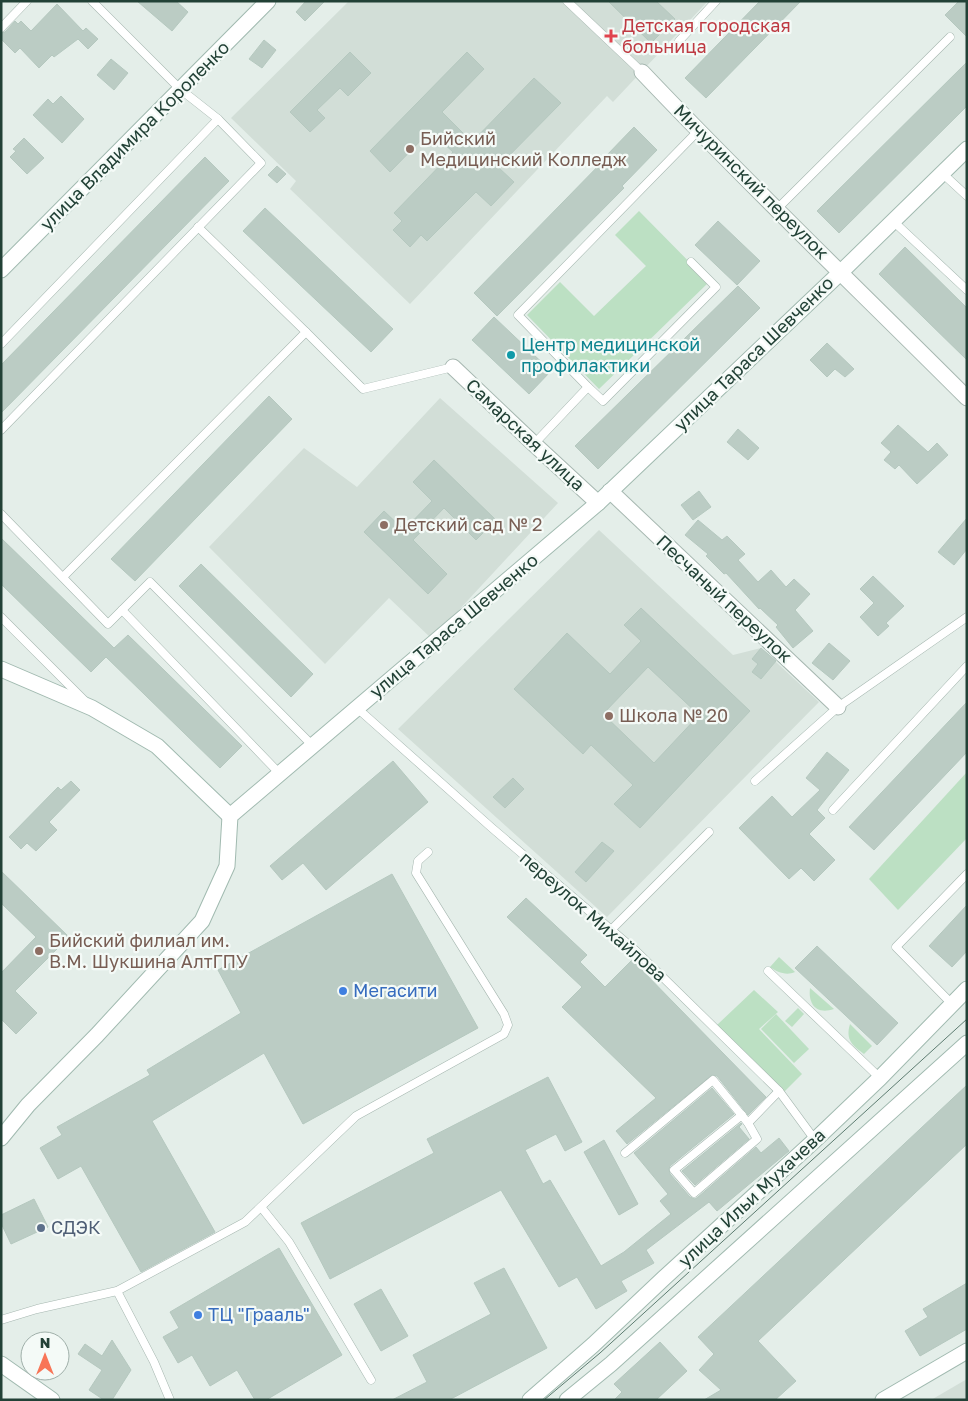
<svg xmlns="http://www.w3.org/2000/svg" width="968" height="1401" font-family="'Golos Text',sans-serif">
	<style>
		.built { fill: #d2ded7 }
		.green { fill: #bce0c3 }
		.building { fill: #bbccc4; stroke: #b5c8bf; fill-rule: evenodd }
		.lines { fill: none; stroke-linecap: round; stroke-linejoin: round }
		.lane-casing { stroke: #a6b7b0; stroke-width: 9 }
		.street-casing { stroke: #a6b7b0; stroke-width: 17 }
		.secondary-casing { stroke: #a1bab0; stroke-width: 17 }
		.lane { stroke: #fff; stroke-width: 8 }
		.street { stroke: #fff; stroke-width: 15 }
		.secondary { stroke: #fff; stroke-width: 15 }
		.tram { stroke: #5d7c71; stroke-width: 1 }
		.health-dot { fill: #e0444e; stroke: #f4faf7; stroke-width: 2 }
		.education-dot { fill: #8d6e63; stroke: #f4faf7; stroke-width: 2 }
		.culture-dot { fill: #0f9aa8; stroke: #f4faf7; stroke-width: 2 }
		.shop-dot { fill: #3f7fe0; stroke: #f4faf7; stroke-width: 2 }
		.service-dot { fill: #5c6f8a; stroke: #f4faf7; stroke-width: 2 }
		.labels { text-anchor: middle; stroke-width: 4.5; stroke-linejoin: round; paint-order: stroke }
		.health-label { font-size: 18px; fill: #be3a42; stroke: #f4faf7; text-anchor: start }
		.street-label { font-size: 18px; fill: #224136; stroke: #f4faf7 }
		.education-label { font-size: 18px; fill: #785e54; stroke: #f4faf7; text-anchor: start }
		.culture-label { font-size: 18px; fill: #0d838f; stroke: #f4faf7; text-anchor: start }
		.shop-label { font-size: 18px; fill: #366cbe; stroke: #f4faf7; text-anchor: start }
		.service-label { font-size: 18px; fill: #4e5e75; stroke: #f4faf7; text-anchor: start }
	</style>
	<rect width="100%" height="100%" fill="#e4eee9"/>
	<g class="built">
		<path d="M349 1H708L613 102 607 96 410 304 290 189 296 181 231 118Z"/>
		<path d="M440 398 558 503 432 639 389 598 325 664 209 547 304 448 357 487Z"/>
		<path d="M599 530 733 655 761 648 819 702 607 917 398 729Z"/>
		<path d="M967 1379V1400H931Z"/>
	</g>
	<g class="green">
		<path d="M639 211 709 282 599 389 527 315 560 282 594 316 646 266 615 235Z"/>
		<path d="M967 772V838L898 910 869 879Z"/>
		<path d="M779 957 795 972C786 976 777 972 770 967Z"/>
		<path d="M810 988 834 1009C816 1015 808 1004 810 988Z"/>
		<path d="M754 990 778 1012 759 1029 802 1074 783 1093 717 1025Z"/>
		<path d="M798 1008 804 1014 792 1027 785 1021Z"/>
		<path d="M776 1014 809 1049 794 1063 761 1029Z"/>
		<path d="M850 1024 872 1046 864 1054C853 1046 845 1040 850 1024Z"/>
	</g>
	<g class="building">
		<path d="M137 1H176L188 12 172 31Z"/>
		<path d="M306 1H325L305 21 296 12Z"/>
		<path d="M608 1H656L675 19 651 43Z"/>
		<path d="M760 1H801L706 98 685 78Z"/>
		<path d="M959 1H967V37L945 15Z"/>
		<path d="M57 4 83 31 86 28 98 39 88 49 78 39 54 57 52 55 39 68 20 48 15 53 1 39V33L5 32 15 21 18 24 21 21 31 31Z"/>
		<path d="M264 40 276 50 262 68 249 59Z"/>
		<path d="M350 52 371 73 348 96 340 88 317 110 325 118 310 132 290 112Z"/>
		<path d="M467 52 484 69 442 112 472 142 534 78 561 103 498 167 514 182 491 206 476 192 427 241 421 235 410 247 393 230 402 221 394 213 453 152 430 131 390 172 370 151Z"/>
		<path d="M111 59 128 73 114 90 97 75Z"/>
		<path d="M967 62V106L839 233 817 211Z"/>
		<path d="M61 96 84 119 62 143 33 115 48 99 53 104Z"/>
		<path d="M634 127 657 150 622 186 624 188 497 316 474 293 607 157 606 156Z"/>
		<path d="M24 138 44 158 27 174 10 157 16 151 13 149Z"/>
		<path d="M205 157 229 181 1 413V365Z"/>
		<path d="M277 166 286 174 277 183 268 175Z"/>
		<path d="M265 208 393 329 371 352 243 231Z"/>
		<path d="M718 221 760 261 737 285 695 245Z"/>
		<path d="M905 247 967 308V360L879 274Z"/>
		<path d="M738 286 760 308 598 469 575 446Z"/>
		<path d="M494 317 551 371 529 394 472 340Z"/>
		<path d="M827 343 854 369 845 377 835 369 827 377 810 360Z"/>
		<path d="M269 396 292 419 135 581 111 559Z"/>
		<path d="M898 425 928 452 937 443 948 455 917 484 899 465 895 469 884 460 891 452 881 443Z"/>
		<path d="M738 429 759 448 748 460 727 442Z"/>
		<path d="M434 460 496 520 476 540 444 508 413 540 447 574 428 594 364 532 384 511 404 530 432 501 413 482Z"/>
		<path d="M699 491 711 507 693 520 681 505Z"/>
		<path d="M967 518V549L954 565 938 552Z"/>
		<path d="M698 520 722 540 727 536 745 554 738 560 758 582 771 570 786 587 794 579 810 594 795 610 813 631 793 648 776 627 778 625 760 608 759 609 726 573 724 574 706 556 708 554 685 535Z"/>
		<path d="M1 538 114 648 128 635 242 746 220 768 106 657 91 672 1 584Z"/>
		<path d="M201 564 313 674 291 697 179 586Z"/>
		<path d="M873 576 904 606 886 623 889 626 878 636 860 617 874 603 860 589Z"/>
		<path d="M641 608 750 711 640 828 614 804 633 785 591 745 583 754 514 689 567 633 610 674 641 641 624 625ZM648 667 699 715 654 763 603 714Z"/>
		<path d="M829 643 850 661 833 680 812 663Z"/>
		<path d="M761 648 776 661 761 679 752 672 758 664 752 659Z"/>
		<path d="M967 702V752L874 850 849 827Z"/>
		<path d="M827 752 849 770 817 810 825 818 809 834 835 860 814 881 801 868 789 879 739 828 772 796 792 817 820 790 806 778Z"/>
		<path d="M393 761 428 802 326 890 303 863 282 880 270 866Z"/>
		<path d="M513 778 524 789 505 808 493 797Z"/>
		<path d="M71 781 80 790 49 822 57 830 36 851 27 843 21 849 9 837 58 787 61 790Z"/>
		<path d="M602 842 614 851 586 882 575 872Z"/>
		<path d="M1 871 69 937 15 991 37 1013 16 1034 1 1019V973L36 937 1 903Z"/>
		<path d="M392 874 478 1028 303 1124 264 1053 152 1121 215 1232 141 1272 81 1166 58 1179 40 1148 62 1135 57 1127 150 1075 147 1070 241 1013 218 970Z"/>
		<path d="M526 898 587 955 580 962 605 987 632 960 766 1097 748 1115 717 1076 712 1075 627 1144 616 1131 656 1098 562 1007 582 987 507 917Z"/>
		<path d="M967 905V951L952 967 929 946Z"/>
		<path d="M817 946 898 1023 877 1045 795 968Z"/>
		<path d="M548 1077 582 1142 565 1151 556 1134 525 1150 543 1184 550 1180 601 1266 624 1252 671 1214 660 1201 668 1194 634 1153 712 1088 734 1114 670 1166 669 1169 670 1174 690 1197 695 1199 698 1197 756 1147 761 1153 779 1138 789 1151 717 1211 709 1202 646 1250 654 1263 621 1281 627 1291 596 1309 577 1277 559 1287 501 1190 330 1279 301 1223 434 1153 427 1139Z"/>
		<path d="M967 1085V1144L758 1341 796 1381 775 1400H704L721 1390 699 1370 714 1354 698 1337Z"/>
		<path d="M741 1123 742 1124 739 1127 749 1139 695 1185 682 1171Z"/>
		<path d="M604 1140 638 1204 619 1215 584 1152Z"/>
		<path d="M34 1199 48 1227 11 1244 1 1223V1215Z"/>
		<path d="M279 1248 342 1355 266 1400H255L237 1370 210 1386 192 1355 178 1363 163 1337 179 1328 170 1312Z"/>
		<path d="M504 1268 547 1348 449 1400H392L427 1382 413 1355 491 1314 474 1283Z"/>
		<path d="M967 1283V1329L920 1356 905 1331 928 1317 923 1309Z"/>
		<path d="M381 1289 408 1336 381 1351 354 1304Z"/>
		<path d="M112 1340 131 1370 112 1400H104L89 1390 102 1370 78 1354 85 1344 102 1356Z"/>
		<path d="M660 1342 687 1371 656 1400H614L622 1392 614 1384Z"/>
	</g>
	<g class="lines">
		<g class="lane-casing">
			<g id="lane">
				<path d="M567 1 642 72"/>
				<path d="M1 28 27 1"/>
				<path d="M679 41 716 1"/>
				<path d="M942 173 967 196"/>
				<path d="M776 210 950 37"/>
				<path d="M893 221 967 290"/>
				<path d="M306 332 363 389 453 367"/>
				<path d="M1 344 218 119"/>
				<path d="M588 387 518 315 698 131"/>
				<path d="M1 430 261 163 218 119 180 89 92 1"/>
				<path d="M534 444 588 387 603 401 716 287 691 262"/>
				<path d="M1 514 108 624 122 610 280 774"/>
				<path d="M63 577 306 332 198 227"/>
				<path d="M122 610 150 582 313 746"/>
				<path d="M1 617 85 701"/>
				<path d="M357 708 492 828 636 951 779 1091 815 1140"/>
				<path d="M755 781 838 707 967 617"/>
				<path d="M833 810 967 666"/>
				<path d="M611 930 709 832"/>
				<path d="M768 971 880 1078"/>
				<path d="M952 1004 896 947 967 874"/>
				<path d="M742 1115 674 1170 694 1193 757 1139 748 1123"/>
				<path d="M625 1153 713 1080 748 1123 779 1091"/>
				<path d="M261 1207 289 1242 371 1380"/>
				<path d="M117 1291 154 1362 170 1400"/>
				<path d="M1 1320 37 1309 117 1291 245 1222 356 1116 504 1034 508 1025 504 1014 416 873 418 861 428 852"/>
			</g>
		</g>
		<g class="street-casing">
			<g id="street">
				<path d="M642 72C747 183 858 289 967 398"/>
				<path d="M453 367 534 444 598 503"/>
				<path d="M610 491 838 707"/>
			</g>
		</g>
		<g class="secondary-casing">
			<g id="secondary">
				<path d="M1 270 268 1"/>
				<path d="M1 669 92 708 157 746 230 816"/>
				<path d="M1 1138 28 1105 97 1035 202 921 227 866 230 816 598 503 841 272 967 149"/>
				<path d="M1 1364 52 1400"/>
				<path d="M530 1400 593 1345 664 1278 815 1140 880 1078 967 989"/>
				<path d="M567 1400 611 1364 967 1043"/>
				<path d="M883 1400 967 1351"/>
			</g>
		</g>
		<use href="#lane" class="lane"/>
		<use href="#street" class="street"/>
		<use href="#secondary" class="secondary"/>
		<path class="tram" d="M544 1400 600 1353 967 1019"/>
	</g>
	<path class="health-dot" d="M608.5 28.5h5v5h5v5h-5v5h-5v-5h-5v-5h5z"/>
	<g class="education-dot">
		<circle cx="410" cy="149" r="5"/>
		<circle cx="384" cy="525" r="5"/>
		<circle cx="609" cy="716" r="5"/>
		<circle cx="39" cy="951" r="5"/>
	</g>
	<circle class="culture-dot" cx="511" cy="355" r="5"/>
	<g class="shop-dot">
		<circle cx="343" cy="991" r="5"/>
		<circle cx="198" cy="1315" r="5"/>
	</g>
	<circle class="service-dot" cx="41" cy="1228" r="5"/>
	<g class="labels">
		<g class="health-label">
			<text x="622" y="32">Детская городская<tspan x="622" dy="21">больница</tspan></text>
		</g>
		<g class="street-label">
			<text transform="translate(135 136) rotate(-45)" y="6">улица Владимира Короленко</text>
			<text transform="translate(751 182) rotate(45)" y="6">Мичуринский переулок</text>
			<text transform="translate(754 354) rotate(-44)" y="6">улица Тараса Шевченко</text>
			<text transform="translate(525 435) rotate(43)" y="6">Самарская улица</text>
			<text transform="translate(724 599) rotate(43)" y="6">Песчаный переулок</text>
			<text transform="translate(454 626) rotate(-40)" y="6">улица Тараса Шевченко</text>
			<text transform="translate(593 917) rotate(41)" y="6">переулок Михайлова</text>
			<text transform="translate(752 1198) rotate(-43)" y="6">улица Ильи Мухачева</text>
		</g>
		<g class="education-label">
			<text x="420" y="145">Бийский<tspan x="420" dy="21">Медицинский Колледж</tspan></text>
			<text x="394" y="531">Детский сад № 2</text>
			<text x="619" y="722">Школа № 20</text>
			<text x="49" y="947">Бийский филиал им.<tspan x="49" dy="21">В.М. Шукшина АлтГПУ</tspan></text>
		</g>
		<g class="culture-label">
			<text x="521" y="351">Центр медицинской<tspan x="521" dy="21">профилактики</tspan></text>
		</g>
		<g class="shop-label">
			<text x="353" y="997">Мегасити</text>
			<text x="208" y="1321">ТЦ "Грааль"</text>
		</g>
		<g class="service-label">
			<text x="51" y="1234">СДЭК</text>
		</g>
	</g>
	<rect width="968" height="1401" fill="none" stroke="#224136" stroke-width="5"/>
	<g transform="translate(45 1356)"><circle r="24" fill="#f4faf7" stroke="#a0b0aa"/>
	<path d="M0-4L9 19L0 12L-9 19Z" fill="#f87557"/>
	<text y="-8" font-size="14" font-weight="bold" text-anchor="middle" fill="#224136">N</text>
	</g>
</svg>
